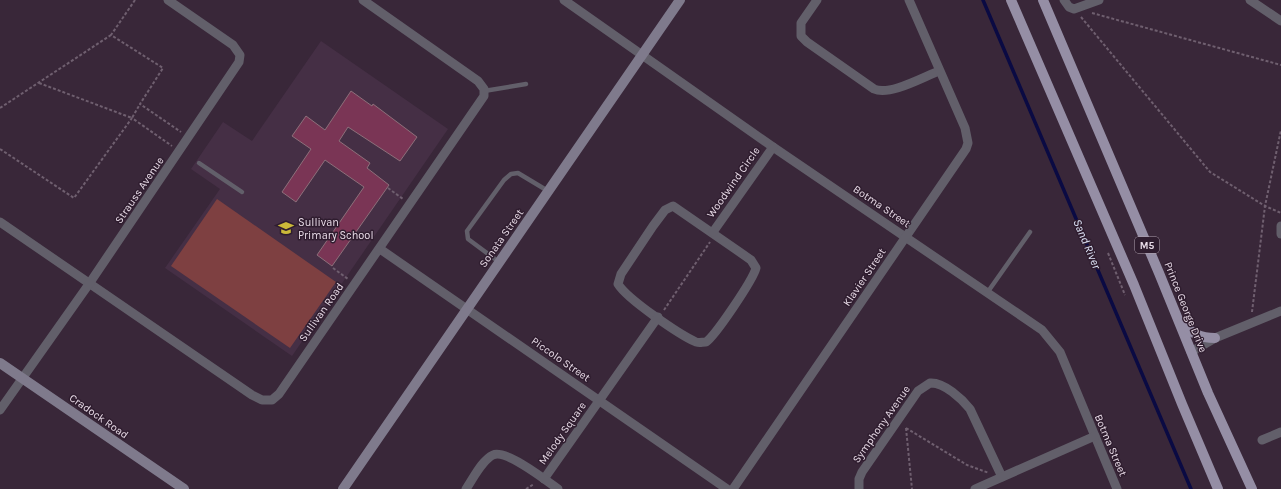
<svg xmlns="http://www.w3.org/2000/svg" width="1281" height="489" font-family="Karla,sans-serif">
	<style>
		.built { fill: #452f45 }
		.green { fill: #7e4041 }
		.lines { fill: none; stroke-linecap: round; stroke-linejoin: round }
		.stream { stroke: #0a0a43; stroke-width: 3.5 }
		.building { fill: #7a3555; stroke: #8d6f7a }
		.path { stroke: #6f5f6f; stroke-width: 2; stroke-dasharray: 3 2; stroke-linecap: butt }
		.lane { stroke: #625f6a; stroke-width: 4.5 }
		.street { stroke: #625f6a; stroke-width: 9 }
		.secondary { stroke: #7f7a8c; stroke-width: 10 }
		.primary { stroke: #958ea5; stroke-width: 10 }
		.labels { text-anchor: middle; stroke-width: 3; stroke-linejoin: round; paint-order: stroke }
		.shield { fill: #2f1d2f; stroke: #b1a3b0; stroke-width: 1 }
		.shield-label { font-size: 10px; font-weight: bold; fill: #e9dce8 }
		.street-label { font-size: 11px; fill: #e9dce8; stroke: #2f1d2f }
		.poi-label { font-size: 11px; fill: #e9dce8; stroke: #2f1d2f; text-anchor: start }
		.water-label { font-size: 12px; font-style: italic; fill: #dee4f7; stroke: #2f1d2f }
	</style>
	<rect width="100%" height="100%" fill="#392739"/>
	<path class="built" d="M321 41 448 129 292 356 165 268 220 189 191 169 223 122 252 141Z"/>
	<path class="green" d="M217 199 336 282 290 348 171 266Z"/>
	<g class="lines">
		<path class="stream" d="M983 0 1191 489"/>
	</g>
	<path class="building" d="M351 91 372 106 373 104 417 137 400 161 348 127 339 141 370 163 367 168 389 185 332 266 317 255 364 187 325 160 296 202 282 192 311 149 292 136 306 116 325 130Z"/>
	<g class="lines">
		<g class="path">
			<path d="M135 0 111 35 163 68 140 104 181 132"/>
			<path d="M1092 13 1281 65"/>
			<path d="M1081 17 1210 172 1265 206 1281 213"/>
			<path d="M39 83 132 118 140 104"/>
			<path d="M0 108 111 35"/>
			<path d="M0 149 74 198 132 118 172 146"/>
			<path d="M388 188 403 199"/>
			<path d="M1108 253 1125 295"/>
			<path d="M333 268 348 279"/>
			<path d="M664 310 710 242"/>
			<path d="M1252 312 1265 206 1281 130"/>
			<path d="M906 428 967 465 989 473"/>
			<path d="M906 428 912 489"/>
			<path d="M526 489 534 484"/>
		</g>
		<g class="lane">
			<path d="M484 91 526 84"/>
			<path d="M199 163 242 192"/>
			<path d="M499 262 468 239 467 231 504 180 511 174 518 173 548 191"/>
			<path d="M987 293 1030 232"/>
		</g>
		<g class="street">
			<path d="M564 0 773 147 1042 330 1060 352 1117 489"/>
			<path d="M817 0 801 23V36L807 42 874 89C890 96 923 77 939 71"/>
			<path d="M1064 0 1069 7 1074 9 1099 0"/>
			<path d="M1250 0 1281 21"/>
			<path d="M673 206 741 253 751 260 756 268C753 280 715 336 706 342 702 342 700 343 696 342 680 335 627 299 618 284L621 274 653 226 665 210Z"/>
			<path d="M0 222 252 395 262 400H272L279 394 484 96V89L478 81 363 0"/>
			<path d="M1281 226V234"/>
			<path d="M713 232 773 147"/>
			<path d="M380 249 727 489"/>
			<path d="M1191 352 1215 338 1281 311"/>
			<path d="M0 410 89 284 239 62 240 55 233 45 168 0"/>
			<path d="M1262 440 1281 432"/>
			<path d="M544 479 658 317"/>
			<path d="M466 489C473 479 482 460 493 455 506 449 547 481 558 489"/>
			<path d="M733 489 966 149 968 143 965 128 909 0"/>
			<path d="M859 489V479L862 472 918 391 930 383C944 382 962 399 970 409L1002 477"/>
			<path d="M975 489 1095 436"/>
		</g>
		<g class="secondary">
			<path d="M0 363 184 489"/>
			<path d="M343 489 680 0"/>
		</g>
		<g class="primary">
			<path d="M1011 0 1134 285 1182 404 1218 489"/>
			<path d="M1043 0 1159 273 1208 393 1252 489"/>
			<path d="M1182 322C1191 334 1201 338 1215 338"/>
		</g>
	</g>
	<defs>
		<g id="school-bare" transform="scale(1.2)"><path d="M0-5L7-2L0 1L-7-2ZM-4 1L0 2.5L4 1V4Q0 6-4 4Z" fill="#cbb939" stroke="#2f1d2f" stroke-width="2.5" paint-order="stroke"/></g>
	</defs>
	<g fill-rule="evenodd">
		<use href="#school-bare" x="286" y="228"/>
	</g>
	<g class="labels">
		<rect class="shield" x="1135" y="237" width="24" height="16" rx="3"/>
		<g class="shield-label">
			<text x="1147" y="249">M5</text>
		</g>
		<g class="street-label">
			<text transform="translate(733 182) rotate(-55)" y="4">Woodwind Circle</text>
			<text transform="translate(139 190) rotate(-56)" y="4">Strauss Avenue</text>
			<text transform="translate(882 206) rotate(34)" y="4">Botma Street</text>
			<text transform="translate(501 238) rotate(-55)" y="4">Sonata Street</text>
			<text transform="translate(864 277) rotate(-56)" y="4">Klavier Street</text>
			<text transform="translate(1186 307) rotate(68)" y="4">Prince George Drive</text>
			<text transform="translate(321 312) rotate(-55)" y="4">Sullivan Road</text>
			<text transform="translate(561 359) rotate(35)" y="4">Piccolo Street</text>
			<text transform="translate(99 416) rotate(35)" y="4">Cradock Road</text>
			<text transform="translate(881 424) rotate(-55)" y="4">Symphony Avenue</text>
			<text transform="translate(562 433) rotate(-55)" y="4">Melody Square</text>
			<text transform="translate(1111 445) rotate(67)" y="4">Botma Street</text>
		</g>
		<g class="poi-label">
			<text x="298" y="226">Sullivan<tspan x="298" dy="13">Primary School</tspan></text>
		</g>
		<g class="water-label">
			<text transform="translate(1087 244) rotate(67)" y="4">Sand River</text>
		</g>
	</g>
</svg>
